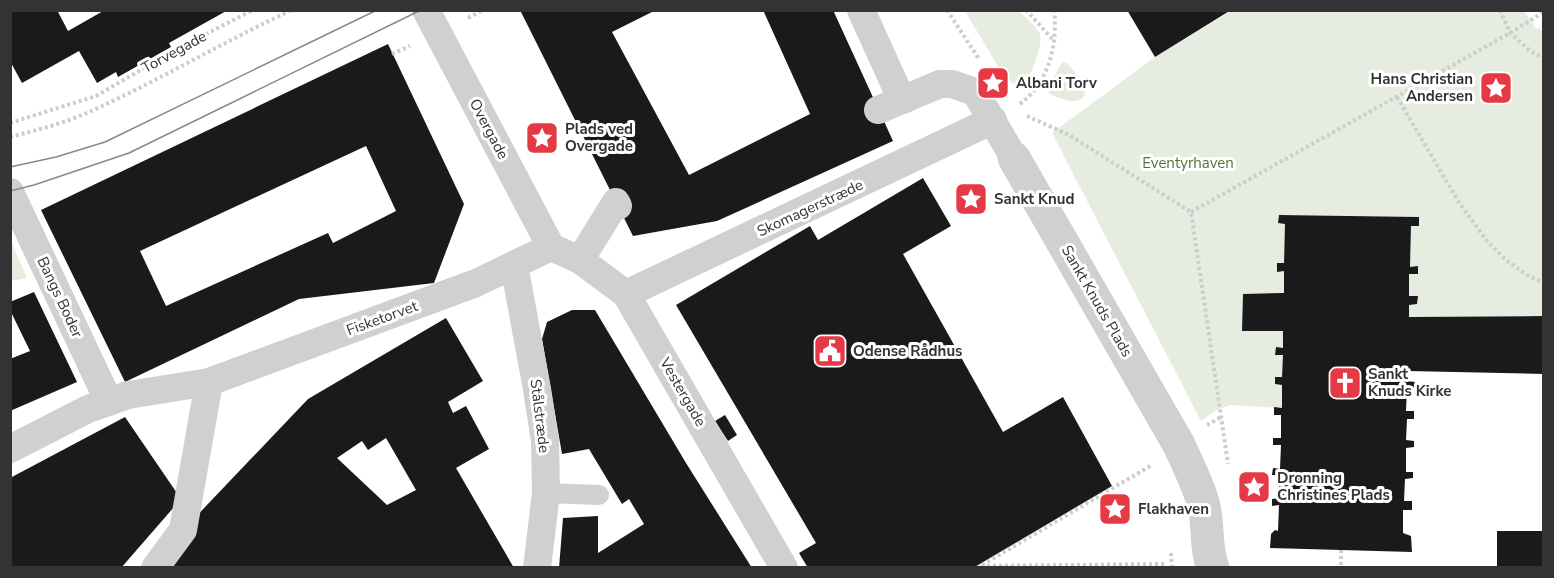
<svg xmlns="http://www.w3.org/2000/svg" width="1554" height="578" font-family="'Nunito Sans',sans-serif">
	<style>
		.green { fill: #e6ecdf }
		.pier { fill: #fff }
		.building { fill: #1a1a1a; fill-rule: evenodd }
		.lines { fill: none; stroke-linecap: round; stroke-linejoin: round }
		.path { stroke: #cdcdcd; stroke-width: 4; stroke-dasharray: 3 3; stroke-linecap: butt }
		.service { stroke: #d0d0d0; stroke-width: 20 }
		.pedestrian { stroke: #d0d0d0; stroke-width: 28 }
		.minor { stroke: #d0d0d0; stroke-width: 33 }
		.tram { stroke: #888; stroke-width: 1.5 }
		.labels { text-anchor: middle; stroke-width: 6; stroke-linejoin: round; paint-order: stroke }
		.street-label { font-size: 15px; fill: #333; stroke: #fff }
		.poi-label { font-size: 15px; font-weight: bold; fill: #333; stroke: #fff; text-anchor: start }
		.park-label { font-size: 15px; fill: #56703f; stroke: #fff }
	</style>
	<rect width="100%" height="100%" fill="#fff"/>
	<g class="green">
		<path d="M965 11H1019C1024 16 1036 26 1039 32 1045 42 1031 73 1026 83L1015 84 1005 78Z"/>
		<path d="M1231 11H1527L1543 33V316L1409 317V305L1417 304 1418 297 1409 296V274H1417L1418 267H1410L1411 226H1419V217L1279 215V223L1285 224 1284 263H1278V272L1284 271V293L1242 331H1283V348H1276L1275 354 1283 355 1282 377H1275V384L1282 385V408L1230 405 1215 411 1201 421 1052 133 1155 57Z"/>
		<path d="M1064 62 1068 64C1074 72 1091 85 1084 96 1082 99 1078 101 1075 101 1068 102 1058 97 1052 95L1049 93 1048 87 1061 64Z"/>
		<path d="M10 241H11L27 278 11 281Z"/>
	</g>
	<path class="pier" d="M1524 10 1543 11V25L1536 29Z"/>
	<g class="building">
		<path d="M10 10H57L68 31 105 10H228L169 43 171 47 118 77 116 72 97 83 79 51 22 83 10 61Z"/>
		<path d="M520 10H656L612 32 689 175 810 114 763 10H833L893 141 717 221 633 236Z"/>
		<path d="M1127 10H1231L1155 57Z"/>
		<path d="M388 44 464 204 434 283 299 299 125 382 41 210ZM366 146 396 211 333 243 328 233 166 306 140 251Z"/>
		<path d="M923 178 951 226 903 254 1003 432 1063 397 1112 486 973 568H808L799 553 816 543 676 305 810 226 818 240Z"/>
		<path d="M1279 215 1419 217V226H1411L1410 267 1418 266V274H1409V296H1418L1417 304 1409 305V317L1544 316V374L1407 371V381L1415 382V388H1407L1406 411H1414V419H1407L1406 440 1414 441V447L1406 448V472H1413V478L1405 479 1404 501H1412V510H1403V533L1411 536 1412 552 1270 548 1271 534 1275 530 1278 531 1279 505 1272 506V499L1279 498V475H1272L1273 468 1280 469 1281 445H1273V438H1281V415H1274V407L1282 408V385L1275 384V377H1282L1283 355H1275L1276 347 1283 348V331H1242L1243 294 1284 293V271L1277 272V263H1284L1285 224 1278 223Z"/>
		<path d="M34 292 77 382 10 411V359L30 351 10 310V302Z"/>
		<path d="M572 310H595L686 463 752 568H559L563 518 598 516V553L644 524 629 499 622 504 589 449 562 454 542 339 547 322Z"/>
		<path d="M446 318 483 381 448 402 453 413 466 406 489 449 456 468 514 568H163L186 527 308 399ZM386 438 416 490 387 505 337 458 362 441 368 450Z"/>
		<path d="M725 415 737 435 728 441 715 421Z"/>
		<path d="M125 417 181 499 121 568H10V478Z"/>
		<rect x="1497" y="531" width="47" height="37"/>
	</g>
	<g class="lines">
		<g class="path">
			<path d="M947 10 979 59"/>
			<path d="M1026 10 1055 42"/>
			<path d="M1500 10 1510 33 1530 51 1544 58"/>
			<path d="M468 18 483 10"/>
			<path d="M392 54 410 46"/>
			<path d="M1397 97 1460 204 1487 241 1506 260 1527 275 1544 283"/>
			<path d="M1020 104C1049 82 1058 45 1054 10"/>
			<path d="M1027 116 1069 135 1191 212 1228 464"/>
			<path d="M10 123 96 96 177 49 253 10"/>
			<path d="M10 137C37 130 65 123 89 112 158 81 223 42 292 10"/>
			<path d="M1191 212 1510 33 1544 12"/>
			<path d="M1207 425 1221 417"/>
			<path d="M1341 550V568"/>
			<path d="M1171 553 1172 568"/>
			<path d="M981 566 1164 564"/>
			<path d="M977 568 1152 465"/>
		</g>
		<path class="service" d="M546 493 599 495"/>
		<g class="pedestrian">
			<path d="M426 10 551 247"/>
			<path d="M861 10 900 96 905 99"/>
			<path d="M878 110 940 84H952L972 91 977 95 1014 158"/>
			<path d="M10 192 109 402"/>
			<path d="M551 247 580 260 626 294 784 568"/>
			<path d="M580 260 616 202 618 206"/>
			<path d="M514 265 537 389 545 441 546 493 537 568"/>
			<path d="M626 294 993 120"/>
			<path d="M10 449 88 409 128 395 209 382 476 283 551 247"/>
			<path d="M155 568 183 530 209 382"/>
		</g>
		<path class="minor" d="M1014 158 1179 445C1188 465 1201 490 1205 511 1208 530 1206 550 1213 568"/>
		<g class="tram">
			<path d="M10 167 56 157 105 142 377 10"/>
			<path d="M10 191 34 185 129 153 421 10"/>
		</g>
	</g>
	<defs>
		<g id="sight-square" transform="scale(1.725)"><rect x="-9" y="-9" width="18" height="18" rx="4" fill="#e63946" stroke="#fff"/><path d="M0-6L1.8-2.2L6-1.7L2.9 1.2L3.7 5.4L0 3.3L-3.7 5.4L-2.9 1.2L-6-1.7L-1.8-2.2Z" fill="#fff"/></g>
		<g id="civic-square" transform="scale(1.725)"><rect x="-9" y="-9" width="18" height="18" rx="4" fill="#e63946" stroke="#fff"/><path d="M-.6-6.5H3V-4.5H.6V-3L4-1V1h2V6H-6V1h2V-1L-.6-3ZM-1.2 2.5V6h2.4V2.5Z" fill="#fff"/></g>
		<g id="church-square" transform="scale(1.725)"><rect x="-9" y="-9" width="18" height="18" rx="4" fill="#e63946" stroke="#fff"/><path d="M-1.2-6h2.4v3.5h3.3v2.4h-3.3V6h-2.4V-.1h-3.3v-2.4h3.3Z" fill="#fff"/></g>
	</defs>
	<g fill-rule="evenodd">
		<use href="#sight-square" x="993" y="83"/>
		<use href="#sight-square" x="1496" y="88"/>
		<use href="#sight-square" x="542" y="138"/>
		<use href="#sight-square" x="971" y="199"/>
		<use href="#civic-square" x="830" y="351"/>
		<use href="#church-square" x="1345" y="383"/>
		<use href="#sight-square" x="1254" y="487"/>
		<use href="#sight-square" x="1115" y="509"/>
	</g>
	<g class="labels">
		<g class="street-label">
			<text transform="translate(174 52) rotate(-29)" y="5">Torvegade</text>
			<text transform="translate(489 129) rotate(62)" y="5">Overgade</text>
			<text transform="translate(810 208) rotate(-25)" y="5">Skomagerstræde</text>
			<text transform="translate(60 297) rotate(65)" y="5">Bangs Boder</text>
			<text transform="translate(1097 301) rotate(60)" y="5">Sankt Knuds Plads</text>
			<text transform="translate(382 318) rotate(-20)" y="5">Fisketorvet</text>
			<text transform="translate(683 392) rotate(60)" y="5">Vestergade</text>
			<text transform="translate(540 416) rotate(83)" y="5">Stålstræde</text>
		</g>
		<g class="poi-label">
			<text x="1473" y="84" text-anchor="end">Hans Christian<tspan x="1473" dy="17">Andersen</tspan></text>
			<text x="1016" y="88">Albani Torv</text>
			<text x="565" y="134">Plads ved<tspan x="565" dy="17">Overgade</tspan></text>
			<text x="994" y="204">Sankt Knud</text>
			<text x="853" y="356">Odense Rådhus</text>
			<text x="1368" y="379">Sankt<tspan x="1368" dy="17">Knuds Kirke</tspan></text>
			<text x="1277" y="483">Dronning<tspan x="1277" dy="17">Christines Plads</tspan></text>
			<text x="1138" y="514">Flakhaven</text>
		</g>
		<g class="park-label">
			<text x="1188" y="168">Eventyrhaven</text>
		</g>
	</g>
	<rect width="1554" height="578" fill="none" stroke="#333333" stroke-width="24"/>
</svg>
